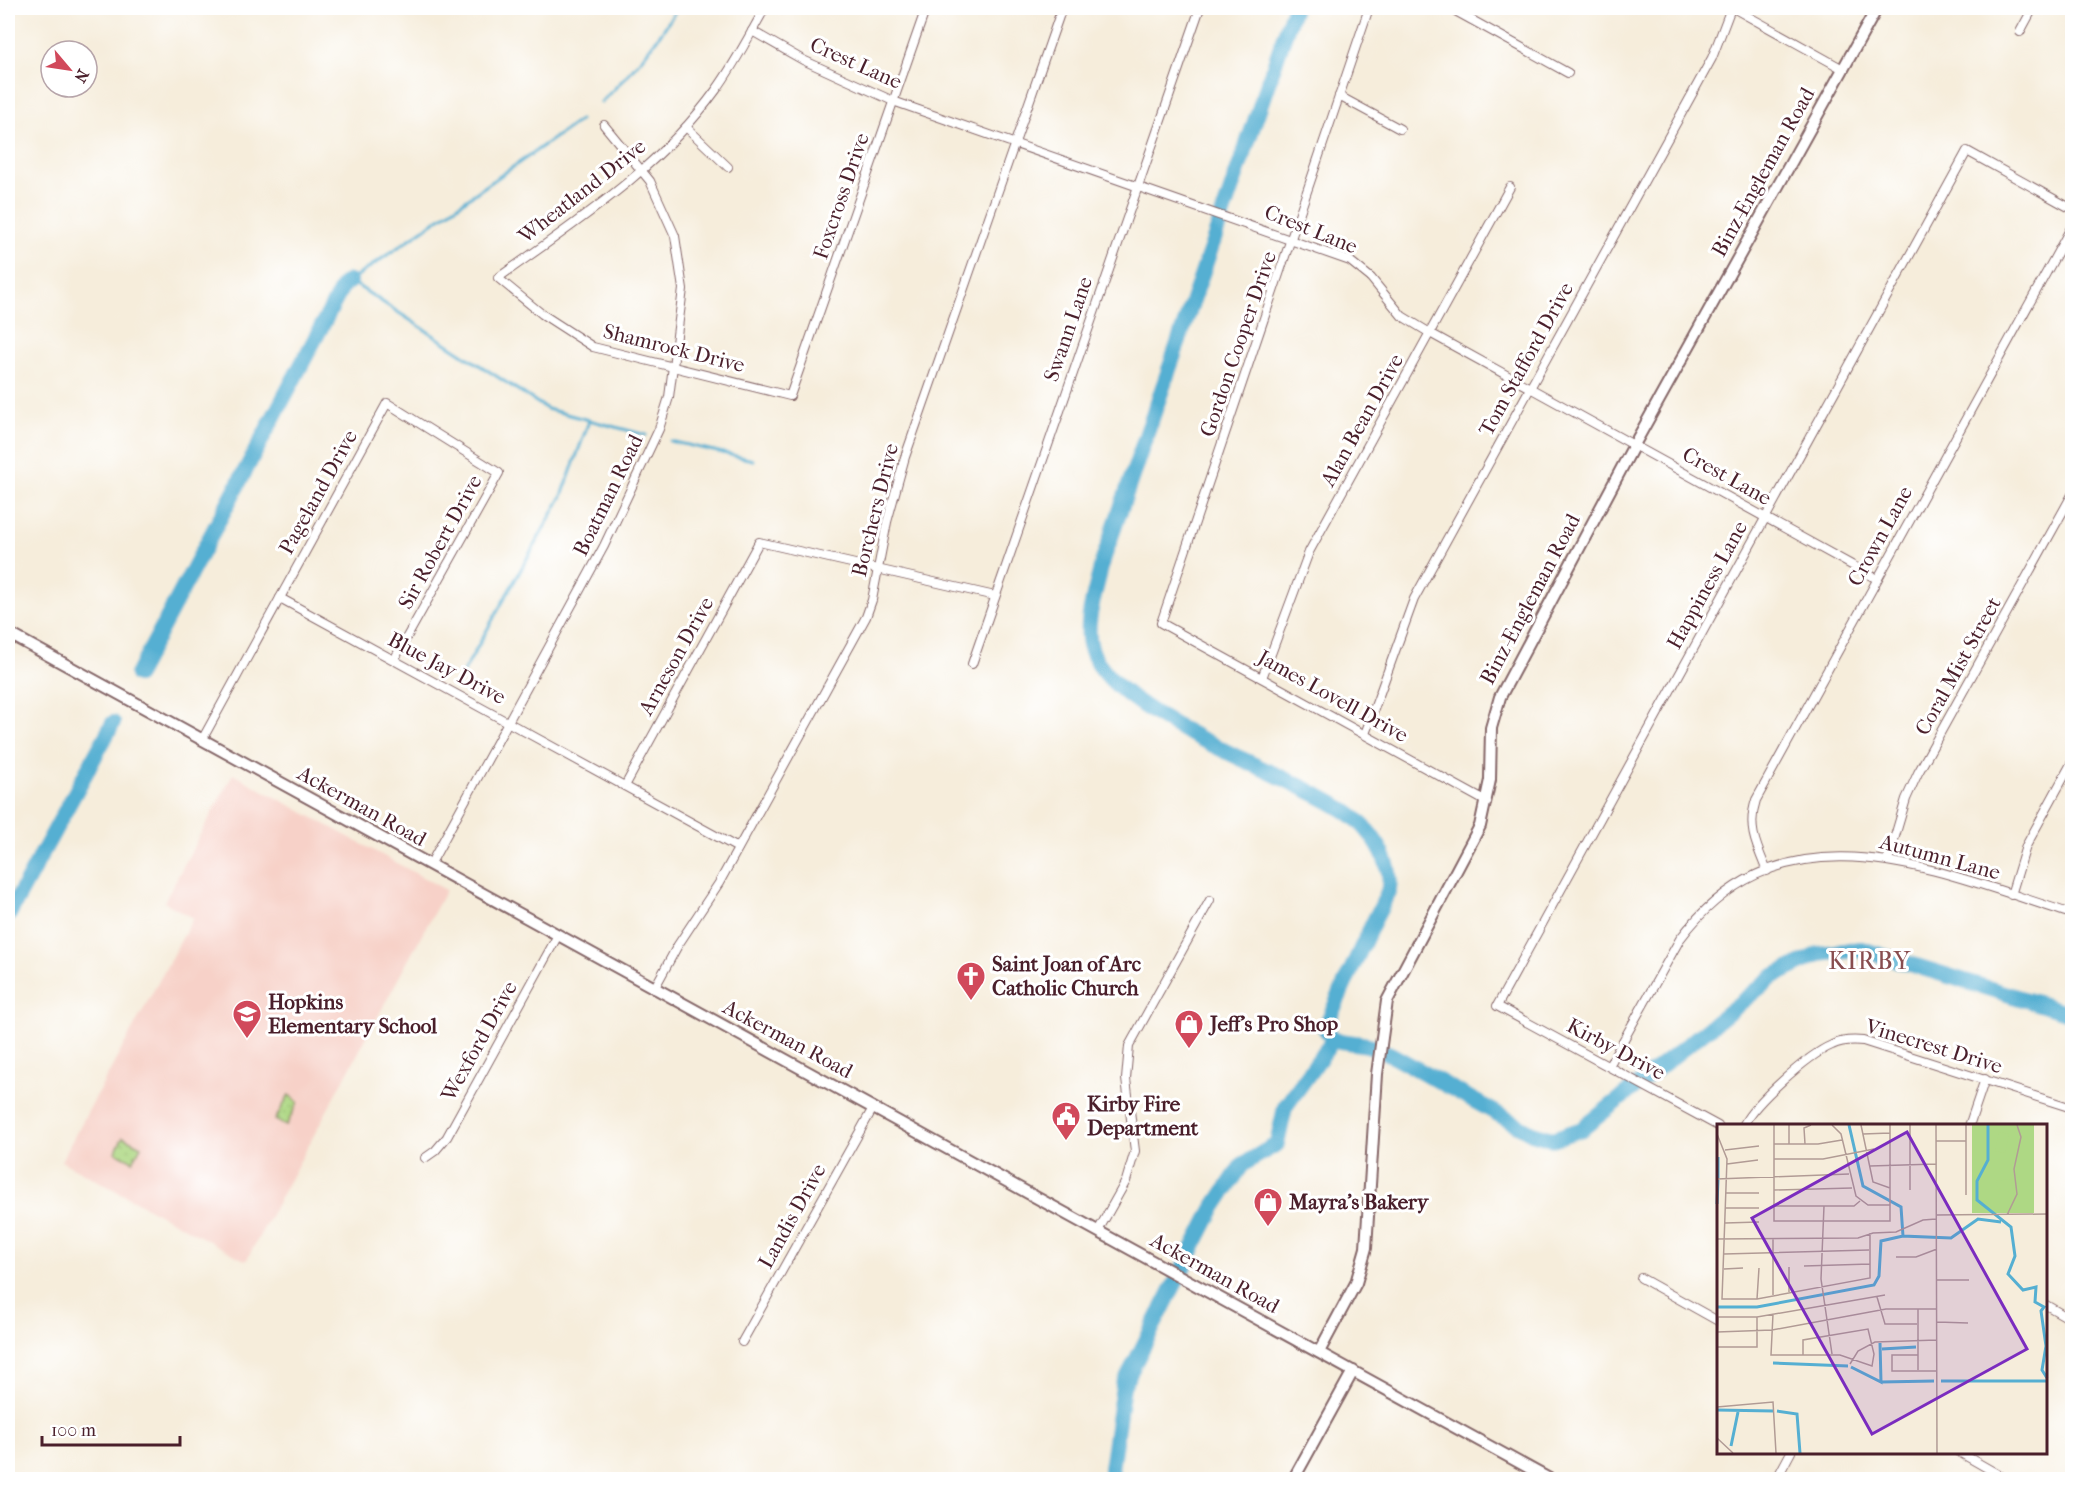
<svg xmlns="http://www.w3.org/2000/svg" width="2080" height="1487" font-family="'IM FELL French Canon',serif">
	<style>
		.built { fill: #f7d1c8 }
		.grass { fill: url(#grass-dots); stroke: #7c7c58; stroke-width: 1.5 }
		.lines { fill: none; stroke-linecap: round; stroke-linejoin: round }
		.stream { stroke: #55afd2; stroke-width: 3 }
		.river { stroke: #55afd2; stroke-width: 16 }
		.street-casing { stroke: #866769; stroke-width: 10 }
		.secondary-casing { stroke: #866769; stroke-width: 14 }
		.street { stroke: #fff; stroke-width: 8 }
		.secondary { stroke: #fff; stroke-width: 10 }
		.labels { text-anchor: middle; stroke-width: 6; stroke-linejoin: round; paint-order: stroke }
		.street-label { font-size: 21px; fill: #4a1f2b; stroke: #fff }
		.poi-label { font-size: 21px; font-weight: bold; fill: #4a1f2b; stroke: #fff; text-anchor: start }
		.quarter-label { font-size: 24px; letter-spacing: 1.5px; fill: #884d4f; stroke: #fff }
		.inset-river { fill: none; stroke: #55afd2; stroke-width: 3 }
		.inset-road { fill: none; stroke: #b19b95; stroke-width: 1.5 }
		.view { fill: #7b2cbf; fill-opacity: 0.15; stroke: #7b2cbf; stroke-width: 3 }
		.inset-edge { fill: none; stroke: #4a1f2b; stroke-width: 3 }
	</style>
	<defs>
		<pattern id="grass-dots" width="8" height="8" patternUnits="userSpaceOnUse" patternTransform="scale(1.5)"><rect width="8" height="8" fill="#aed884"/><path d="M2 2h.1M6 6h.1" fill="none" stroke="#97b972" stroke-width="1.8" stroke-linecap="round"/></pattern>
	</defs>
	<rect width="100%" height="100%" fill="#fff"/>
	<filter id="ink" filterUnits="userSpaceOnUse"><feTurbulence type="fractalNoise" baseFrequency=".0167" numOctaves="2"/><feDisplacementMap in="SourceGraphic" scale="12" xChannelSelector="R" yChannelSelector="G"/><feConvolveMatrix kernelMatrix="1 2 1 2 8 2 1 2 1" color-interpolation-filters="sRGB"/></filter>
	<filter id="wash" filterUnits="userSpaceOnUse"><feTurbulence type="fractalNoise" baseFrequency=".008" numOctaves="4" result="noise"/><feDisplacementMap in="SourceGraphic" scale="24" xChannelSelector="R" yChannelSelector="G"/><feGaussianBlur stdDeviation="1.35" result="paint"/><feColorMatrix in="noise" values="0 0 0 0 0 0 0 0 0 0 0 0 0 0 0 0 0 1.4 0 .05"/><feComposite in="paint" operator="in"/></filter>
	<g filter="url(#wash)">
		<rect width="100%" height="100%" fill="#f6eddb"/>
		<path class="built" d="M233 774 446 890 246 1261 61 1161 193 918 164 902Z"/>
		<g class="grass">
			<path d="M289 1095 298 1102 286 1126 275 1120Z"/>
			<path d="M123 1137 141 1146 133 1161 115 1152Z"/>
		</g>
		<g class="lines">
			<g class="stream">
				<path d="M601 102C630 74 657 43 677 8"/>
				<path d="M580 120 350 281 547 409 646 435"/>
				<path d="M670 441 753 460"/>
				<path d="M459 680 562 496 589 421"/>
			</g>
			<g class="river">
				<path d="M1294 8 1102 563C1097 588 1083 623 1091 648 1111 717 1288 772 1347 812 1368 826 1394 860 1389 888 1386 900 1377 914 1372 925 1356 959 1340 994 1325 1028L1333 1040"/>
				<path d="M137 675 344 284 350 281"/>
				<path d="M8 916 113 723"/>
				<path d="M1114 1480 1111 1469 1123 1386 1213 1209 1242 1165 1277 1144 1285 1107 1333 1040 1368 1045 1392 1055 1532 1133 1552 1139 1582 1129 1774 976 1819 954 1861 949 2072 1014"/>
			</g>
		</g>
	</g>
	<g filter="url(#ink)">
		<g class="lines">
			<g class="street-casing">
				<g id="street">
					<path d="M765 8C749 36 735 64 716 90 659 169 576 222 498 278L542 314 593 347 790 396 926 8"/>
					<path d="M1369 8 1161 623 1487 802"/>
					<path d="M1450 8 1568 73"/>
					<path d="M1733 8 1843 69"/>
					<path d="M752 31 803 60 893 101 1350 261 1371 278 1402 316 1430 333 1877 579"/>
					<path d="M2020 32 2033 8"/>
					<path d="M1339 96 1400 129"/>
					<path d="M686 127 728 167"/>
					<path d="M280 598 738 848"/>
					<path d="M972 664 1200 8"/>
					<path d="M1262 678 1309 552 1510 187"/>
					<path d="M1365 734 1414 599 1712 58 1731 8"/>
					<path d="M202 740 387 403 499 473 394 660"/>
					<path d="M625 786 759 542 995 596"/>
					<path d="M1888 860 1906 799 1918 773 2072 495"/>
					<path d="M430 865 604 546 659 429 669 397 683 289 675 236 650 181 604 125"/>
					<path d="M1767 871C1756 845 1747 827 1756 800L2072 226"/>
					<path d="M2011 895 2026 846 2072 762"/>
					<path d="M654 989 678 945 719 883 866 617 872 600 887 522 905 457 1062 8"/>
					<path d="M1609 1066 1680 939C1785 799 1938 872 2072 914"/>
					<path d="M1718 1126 1497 1006 1967 151 2072 209"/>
					<path d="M1743 1126C1754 1103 1808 1055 1832 1045 1842 1040 1852 1040 1863 1041L2072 1108"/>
					<path d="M1969 1126 1985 1079"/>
					<path d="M425 1158 435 1151 447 1137 558 935"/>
					<path d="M1098 1231 1126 1181 1135 1151 1126 1079 1129 1046 1210 900"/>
					<path d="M1641 1278 1718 1321"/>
					<path d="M2046 1305 2072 1320"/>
					<path d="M742 1342 873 1108"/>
					<path d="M1959 1452 2008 1480"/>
					<path d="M1776 1480 1791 1452"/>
				</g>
			</g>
			<g class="secondary-casing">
				<g id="secondary">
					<path d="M8 633 1551 1480"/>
					<path d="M1319 1352 1356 1283 1366 1248 1377 1074 1387 1001 1480 826 1490 780 1491 728 1500 697 1634 445 1877 8"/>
					<path d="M1293 1480 1353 1371"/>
				</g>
			</g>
			<use href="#street" class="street"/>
			<use href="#secondary" class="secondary"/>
		</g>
	</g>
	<defs>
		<g id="church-pin" transform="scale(1.5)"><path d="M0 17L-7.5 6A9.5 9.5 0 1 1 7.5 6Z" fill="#d1495b" stroke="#fff"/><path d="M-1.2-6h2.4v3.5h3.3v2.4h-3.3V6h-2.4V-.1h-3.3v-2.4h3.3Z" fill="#fff"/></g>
		<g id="school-pin" transform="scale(1.5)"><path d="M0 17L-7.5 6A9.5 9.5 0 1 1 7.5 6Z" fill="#d1495b" stroke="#fff"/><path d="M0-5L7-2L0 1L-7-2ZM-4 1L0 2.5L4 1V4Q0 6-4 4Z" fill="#fff"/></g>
		<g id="shop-pin" transform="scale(1.5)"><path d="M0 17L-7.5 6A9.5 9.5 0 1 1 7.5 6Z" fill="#d1495b" stroke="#fff"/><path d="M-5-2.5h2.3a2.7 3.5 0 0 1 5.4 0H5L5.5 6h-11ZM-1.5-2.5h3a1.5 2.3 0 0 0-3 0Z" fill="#fff"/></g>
		<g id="civic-pin" transform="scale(1.5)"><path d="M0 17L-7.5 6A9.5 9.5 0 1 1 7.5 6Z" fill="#d1495b" stroke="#fff"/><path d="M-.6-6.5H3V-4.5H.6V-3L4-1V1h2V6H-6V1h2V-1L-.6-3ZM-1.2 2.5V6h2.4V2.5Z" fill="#fff"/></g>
	</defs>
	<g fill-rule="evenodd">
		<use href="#church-pin" x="971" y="976"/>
		<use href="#school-pin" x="247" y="1014"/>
		<use href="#shop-pin" x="1189" y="1024"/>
		<use href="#civic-pin" x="1066" y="1116"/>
		<use href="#shop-pin" x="1268" y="1202"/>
	</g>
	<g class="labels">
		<g class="street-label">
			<text transform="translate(856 63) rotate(24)" y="7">Crest Lane</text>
			<text transform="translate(1763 172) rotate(-61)" y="7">Binz-Engleman Road</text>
			<text transform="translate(582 191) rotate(-38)" y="7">Wheatland Drive</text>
			<text transform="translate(841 196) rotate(-71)" y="7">Foxcross Drive</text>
			<text transform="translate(1311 229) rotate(22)" y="7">Crest Lane</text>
			<text transform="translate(1068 329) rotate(-71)" y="7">Swann Lane</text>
			<text transform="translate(1238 344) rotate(-71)" y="7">Gordon Cooper Drive</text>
			<text transform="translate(674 348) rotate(14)" y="7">Shamrock Drive</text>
			<text transform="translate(1526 359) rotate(-61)" y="7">Tom Stafford Drive</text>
			<text transform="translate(1362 420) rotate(-61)" y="7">Alan Bean Drive</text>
			<text transform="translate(1727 476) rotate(29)" y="7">Crest Lane</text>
			<text transform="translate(318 492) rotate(-61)" y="7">Pageland Drive</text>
			<text transform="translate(608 495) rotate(-64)" y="7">Boatman Road</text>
			<text transform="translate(875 510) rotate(-76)" y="7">Borchers Drive</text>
			<text transform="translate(1880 536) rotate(-61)" y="7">Crown Lane</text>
			<text transform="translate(440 542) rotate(-61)" y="7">Sir Robert Drive</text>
			<text transform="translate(1707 585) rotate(-61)" y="7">Happiness Lane</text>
			<text transform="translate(1530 599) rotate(-62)" y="7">Binz-Engleman Road</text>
			<text transform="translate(676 656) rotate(-61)" y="7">Arneson Drive</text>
			<text transform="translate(1958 666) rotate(-61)" y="7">Coral Mist Street</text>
			<text transform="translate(447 668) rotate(28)" y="7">Blue Jay Drive</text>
			<text transform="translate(1333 696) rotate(29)" y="7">James Lovell Drive</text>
			<text transform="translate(362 806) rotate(29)" y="7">Ackerman Road</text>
			<text transform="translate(1940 857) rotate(15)" y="7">Autumn Lane</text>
			<text transform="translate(788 1039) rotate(28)" y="7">Ackerman Road</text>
			<text transform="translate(479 1041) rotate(-61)" y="7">Wexford Drive</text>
			<text transform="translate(1934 1046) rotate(17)" y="7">Vinecrest Drive</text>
			<text transform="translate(1616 1049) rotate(28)" y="7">Kirby Drive</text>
			<text transform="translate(792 1216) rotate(-61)" y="7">Landis Drive</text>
			<text transform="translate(1215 1273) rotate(29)" y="7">Ackerman Road</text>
		</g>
		<g class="poi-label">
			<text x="992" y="971">Saint Joan of Arc<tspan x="992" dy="24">Catholic Church</tspan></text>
			<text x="268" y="1009">Hopkins<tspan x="268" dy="24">Elementary School</tspan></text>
			<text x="1210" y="1031">Jeff’s Pro Shop</text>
			<text x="1087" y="1111">Kirby Fire<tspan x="1087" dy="24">Department</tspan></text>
			<text x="1289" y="1209">Mayra's Bakery</text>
		</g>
		<g class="quarter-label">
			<text x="1870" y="969">KIRBY</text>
		</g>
	</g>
	<g transform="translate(1717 1124)">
		<rect width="330" height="330" fill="#f6eddb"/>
		<path d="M255 1H317V89H255Z" fill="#aed884"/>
		<path d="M282 8 292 10 288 29 278 27ZM294 55 297 70 281 64 279 57Z" fill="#aed884"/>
		<path class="inset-river" d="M132 1 146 62 184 83 186 112 234 114 261 95 284 98M271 1V36L260 57V76L294 103 298 132 291 150 306 166 319 163 318 178 327 183 324 187 329 222 325 246 330 254M1 33V54M0 80 1 56M0 183H40L157 161 162 152 164 117 186 112M165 225 199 223M56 239 131 242M134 243 164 258 163 219M224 257H330M164 258 217 257M0 286 56 287M60 287 80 290 83 329M14 322 21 288"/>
		<path class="inset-road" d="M57 1V97H173V1M72 1V20M115 1 124 10 139 72 151 81H173M144 1 156 58 173 64M193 1V66M219 1 220 329M249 1V71M0 10 10 35 5 175H40L153 154V109M146 10 173 9M219 17H249M57 20H101L125 16M88 20 87 4 94 1M8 26 42 22M57 35H106L157 25M10 40 41 36M153 42 219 40M0 55 132 50M57 66 135 64M9 69H42M57 82H137L143 77M107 82 104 155 115 230M8 84H42M219 91 330 90M290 91 300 70 297 45 304 13 300 1M8 99 42 98M0 115 141 114 156 109 179 108 206 96 219 95M56 115V171M7 130 152 126M179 133H199L220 125M87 142 153 140M72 143V168M7 145 26 144M220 156H252M160 173 168 200H200M40 175 42 144M201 185V246M56 190 54 231H123L155 242 157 230 151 205 86 216V231M0 193H40L168 171M220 198 251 199M0 208 55 206 169 185H220M0 217 1 193M0 223H40V193M201 231H175V247H220M133 240 141 227 158 218 220 216M0 283 56 278 59 329M0 314 16 329"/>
		<path class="view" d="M190 8 310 225 155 310 35 94Z"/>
		<rect width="330" height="330" class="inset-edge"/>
	</g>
	<rect width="2080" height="1487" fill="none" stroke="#fff" stroke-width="30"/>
	<g transform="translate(69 69) rotate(119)"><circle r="28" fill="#ffffff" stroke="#b7a5aa" stroke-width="1.5"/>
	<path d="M0-4.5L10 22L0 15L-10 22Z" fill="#d1495b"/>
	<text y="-9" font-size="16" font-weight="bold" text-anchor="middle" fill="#4a1f2b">N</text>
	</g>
	<path d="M42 1436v9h138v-9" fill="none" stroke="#4a1f2b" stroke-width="3"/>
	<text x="51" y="1436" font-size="18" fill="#4a1f2b" stroke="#ffffff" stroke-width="4.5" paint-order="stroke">100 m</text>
</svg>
